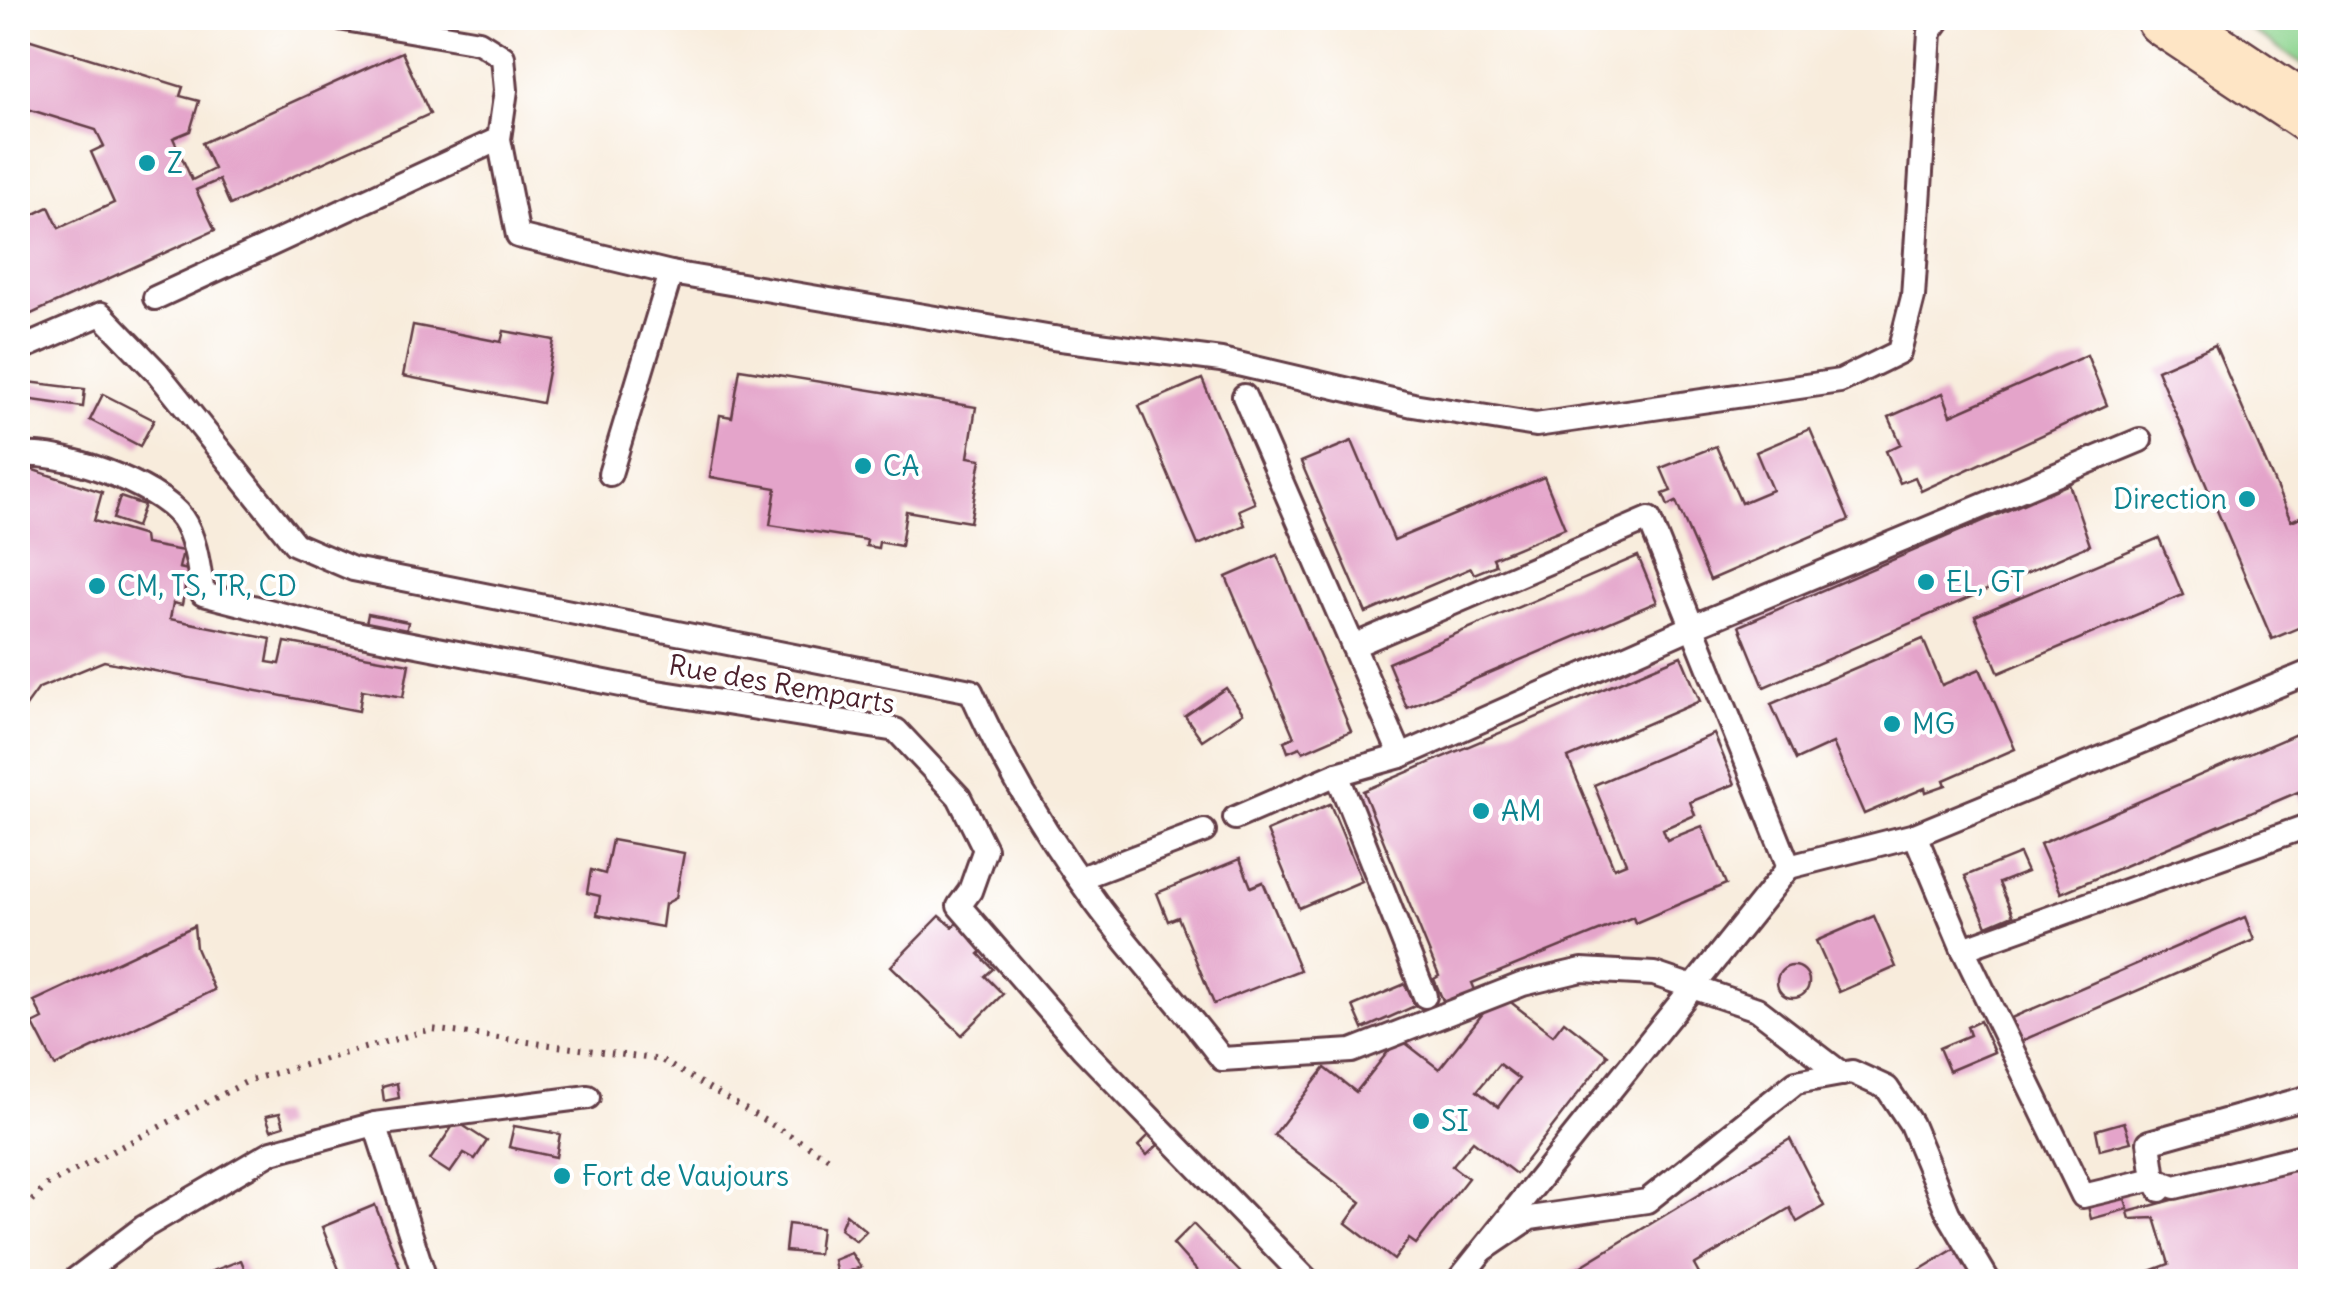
<svg xmlns="http://www.w3.org/2000/svg" width="2328" height="1299" font-family="Delius,sans-serif">
	<style>
		.green { fill: #8cd48e; stroke: #6b7a5c; stroke-width: 2.5 }
		.building { fill: #e4a4ca; fill-rule: evenodd }
		.lines { fill: none; stroke-linecap: round; stroke-linejoin: round }
		.lane-casing { stroke: #643e46; stroke-width: 28 }
		.secondary-casing { stroke: #643e46; stroke-width: 60 }
		.path { stroke: #643e46; stroke-width: 6; stroke-dasharray: 2.5 8; stroke-linecap: butt }
		.lane { stroke: #fff; stroke-width: 22 }
		.secondary { stroke: #fee5c5; stroke-width: 55 }
		.culture-dot { fill: #0f9aa8; stroke: #fff; stroke-width: 4 }
		.labels { text-anchor: middle; stroke-width: 8; stroke-linejoin: round; paint-order: stroke }
		.culture-label { font-size: 28px; fill: #0d838f; stroke: #fff; text-anchor: start }
		.street-label { font-size: 28px; fill: #4a1f2b; stroke: #fff }
	</style>
	<rect width="100%" height="100%" fill="#fff"/>
	<filter id="ink" filterUnits="userSpaceOnUse"><feTurbulence type="fractalNoise" baseFrequency=".01" numOctaves="2"/><feDisplacementMap in="SourceGraphic" scale="20" xChannelSelector="R" yChannelSelector="G"/><feConvolveMatrix kernelMatrix="1 2 1 2 8 2 1 2 1" color-interpolation-filters="sRGB"/></filter>
	<filter id="wash" filterUnits="userSpaceOnUse"><feTurbulence type="fractalNoise" baseFrequency=".0048" numOctaves="4" result="noise"/><feDisplacementMap in="SourceGraphic" scale="40" xChannelSelector="R" yChannelSelector="G"/><feGaussianBlur stdDeviation="2.25" result="paint"/><feColorMatrix in="noise" values="0 0 0 0 0 0 0 0 0 0 0 0 0 0 0 0 0 1.4 0 .05"/><feComposite in="paint" operator="in"/></filter>
	<g filter="url(#wash)">
		<rect width="100%" height="100%" fill="#f8ecdc"/>
		<path class="green" d="M2233 18H2310V69Z"/>
		<g id="blocks">
			<g class="building">
				<path d="M18 36 183 87 180 96 199 101 190 131 173 138 192 180 214 169 202 143 402 52 430 114 230 205 219 180 196 190 215 230 18 320V247L24 244 18 222 49 207 59 228 114 203 91 152 104 146 96 130 18 106Z"/>
				<path d="M413 325 501 342 504 331 554 340 542 403 403 376Z"/>
				<path d="M2215 345 2291 521 2310 513V623L2272 639 2157 370Z"/>
				<path d="M2087 355 2107 405 1921 491 1915 477 1900 483 1886 451 1901 444 1889 417 1943 393 1951 415Z"/>
				<path d="M740 369 976 407 968 457 981 459 970 522 906 511 901 546 879 542 878 548 866 546 867 540 770 525 776 488 710 477 720 415 732 417Z"/>
				<path d="M1202 379 1255 503 1239 510 1245 525 1198 545 1139 406Z"/>
				<path d="M28 382 85 389 83 407 25 399Z"/>
				<path d="M103 394 154 420 140 446 90 420Z"/>
				<path d="M1810 429 1849 520 1710 580 1676 502 1668 506 1663 494 1671 491 1661 468 1716 446 1741 503 1772 490 1756 452Z"/>
				<path d="M1352 441 1394 540 1544 477 1565 528 1493 558 1496 565 1474 574 1471 568 1366 613 1301 462Z"/>
				<path d="M24 467 102 492 94 521 144 536 145 544 183 551 179 568 188 570 182 605 173 603 170 619 271 639 267 662 280 664 285 642 409 664 403 697 362 690 359 711 104 661 39 688 18 717V468Z"/>
				<path d="M2069 484 2090 545 1764 687 1739 626Z"/>
				<path d="M120 497 144 505 136 527 113 519Z"/>
				<path d="M2159 538 2183 595 1999 673 1975 616Z"/>
				<path d="M1277 555 1351 731 1303 752 1300 747 1288 752 1284 741 1294 737 1226 577Z"/>
				<path d="M1638 556 1657 602 1407 708 1388 663Z"/>
				<path d="M368 614 408 622 405 639 365 629Z"/>
				<path d="M1923 639 1942 685 1980 669 2015 749 1944 780 1946 785 1926 792 1925 788 1864 814 1833 743 1796 760 1771 704Z"/>
				<path d="M1681 656 1700 701 1568 758 1614 868 1626 863 1594 785 1714 734 1735 784 1690 802 1695 815 1663 829 1667 840 1702 826 1726 884 1635 923 1633 917 1472 983 1475 990 1444 1003 1434 979 1439 976 1363 791Z"/>
				<path d="M1226 688 1243 713 1202 740 1185 716Z"/>
				<path d="M2310 728V801L2303 804 2298 792 2061 893 2040 844Z"/>
				<path d="M1330 804 1362 881 1299 908 1267 831Z"/>
				<path d="M612 840 684 853 676 898 665 904 662 927 597 915 600 896 587 893 591 870 605 874Z"/>
				<path d="M2019 854 2027 872 1999 883 2013 915 1987 926 1965 876Z"/>
				<path d="M1240 859 1251 887 1263 882 1300 970 1214 1004 1178 917 1168 921 1157 893Z"/>
				<path d="M940 916 953 927 959 921 986 948 979 954 993 969 985 976 1003 994 962 1035 891 966Z"/>
				<path d="M1874 916 1896 967 1839 992 1816 941Z"/>
				<path d="M2245 917 2254 940 2019 1042 2009 1019Z"/>
				<path d="M194 926 196 948 214 990 55 1066 33 1024 43 1019 34 1001Z"/>
				<circle cx="1793" cy="982" r="16"/>
				<path d="M1405 984 1415 1006 1363 1029 1353 1006Z"/>
				<path d="M1499 993 1553 1035 1564 1021 1608 1055 1516 1174 1473 1141 1452 1166 1468 1178 1416 1244 1409 1239 1394 1260 1346 1223 1361 1202 1274 1135 1325 1068 1356 1092 1399 1038 1439 1069ZM1499 1064 1519 1079 1498 1107 1477 1091Z"/>
				<path d="M1980 1021 1994 1052 1949 1071 1939 1048 1970 1035 1967 1027Z"/>
				<path d="M2310 1047V1084H2309L2300 1050Z"/>
				<path d="M397 1083 399 1098 384 1101 382 1087Z"/>
				<path d="M280 1113 284 1126 271 1130 266 1116Z"/>
				<path d="M456 1121 487 1141 475 1159 464 1153 450 1173 430 1160Z"/>
				<path d="M2124 1122 2131 1142 2100 1150 2096 1130Z"/>
				<path d="M514 1126 560 1134 556 1157 509 1147Z"/>
				<path d="M1149 1135 1158 1145 1147 1155 1138 1146Z"/>
				<path d="M1790 1139 1824 1206 1797 1222 1790 1208 1694 1265 1699 1274 1686 1282H1555Z"/>
				<path d="M2310 1163V1274L2285 1282H2135L2134 1277 2169 1264 2155 1218 2130 1219 2128 1212Z"/>
				<path d="M2123 1192 2128 1209 2091 1219 2087 1202Z"/>
				<path d="M375 1205 406 1282H344L322 1227Z"/>
				<path d="M846 1214 866 1231 856 1241 840 1229Z"/>
				<path d="M788 1224 821 1228 818 1254 785 1251Z"/>
				<path d="M1193 1224 1232 1264 1250 1282H1207L1173 1244Z"/>
				<path d="M1959 1246 1981 1282H1900Z"/>
				<path d="M851 1253 861 1267 837 1276 834 1260Z"/>
				<path d="M241 1260 250 1282H187V1281Z"/>
			</g>
		</g>
	</g>
	<g filter="url(#ink)">
		<use href="#blocks" fill-opacity="0" stroke="#643e46" stroke-width="2.5"/>
		<g class="lines">
			<g class="lane-casing">
				<g id="lane">
					<path d="M339 18 479 42 503 57 506 90 499 139 518 236 671 273 1053 338 1221 360 1413 405 1536 425 1840 381 1899 352 1913 297 1930 32 1940 18"/>
					<path d="M155 298 499 139"/>
					<path d="M18 350 101 314 157 372 295 544 353 569 971 691C1004 765 1048 838 1096 903 1136 957 1182 1005 1222 1059L1352 1051 1523 984 1582 970 1654 974 1757 1009 1842 1074"/>
					<path d="M1244 396 1401 756"/>
					<path d="M18 456C57 448 158 484 182 518 196 538 199 570 203 594L346 631 651 691 896 730 959 797 985 849 970 891 959 906 1083 1049 1309 1282"/>
					<path d="M610 474 671 273"/>
					<path d="M1353 646 1649 519 1789 867 1915 835 2310 672"/>
					<path d="M1337 774 1425 996"/>
					<path d="M1235 818 1337 774 1401 756 1694 626 2140 440"/>
					<path d="M1915 835 1963 949 2083 1196 2154 1179 2175 1187 2310 1154"/>
					<path d="M1080 878 1204 831"/>
					<path d="M1963 949 2310 825"/>
					<path d="M375 1124 426 1282"/>
					<path d="M2160 1190 2154 1179 2149 1142 2310 1097"/>
					<path d="M1483 1250 1530 1218 1647 1201 1796 1082 1852 1072 1887 1088 1911 1124 1948 1213 1989 1282"/>
					<path d="M72 1282 144 1227 272 1152 375 1124 588 1097"/>
					<path d="M1457 1282 1789 867"/>
				</g>
			</g>
			<g class="secondary-casing">
				<path id="secondary" d="M2164 18 2310 115"/>
			</g>
			<path class="path" d="M18 1216 47 1185 250 1080 432 1029 661 1060 829 1158"/>
			<use href="#lane" class="lane"/>
			<use href="#secondary" class="secondary"/>
		</g>
	</g>
	<g class="culture-dot">
		<circle cx="147" cy="163" r="10"/>
		<circle cx="863" cy="466" r="10"/>
		<circle cx="2247" cy="499" r="10"/>
		<circle cx="1926" cy="582" r="10"/>
		<circle cx="97" cy="586" r="10"/>
		<circle cx="1892" cy="724" r="10"/>
		<circle cx="1481" cy="811" r="10"/>
		<circle cx="1421" cy="1121" r="10"/>
		<circle cx="562" cy="1176" r="10"/>
	</g>
	<g class="labels">
		<g class="culture-label">
			<text x="167" y="173">Z</text>
			<text x="883" y="476">CA</text>
			<text x="2227" y="509" text-anchor="end">Direction</text>
			<text x="1946" y="592">EL, GT</text>
			<text x="117" y="596">CM, TS, TR, CD</text>
			<text x="1912" y="734">MG</text>
			<text x="1501" y="821">AM</text>
			<text x="1441" y="1131">SI</text>
			<text x="582" y="1186">Fort de Vaujours</text>
		</g>
		<g class="street-label">
			<text transform="translate(782 684) rotate(10)" y="10">Rue des Remparts</text>
		</g>
	</g>
	<rect width="2328" height="1299" fill="none" stroke="#fff" stroke-width="60"/>
</svg>
